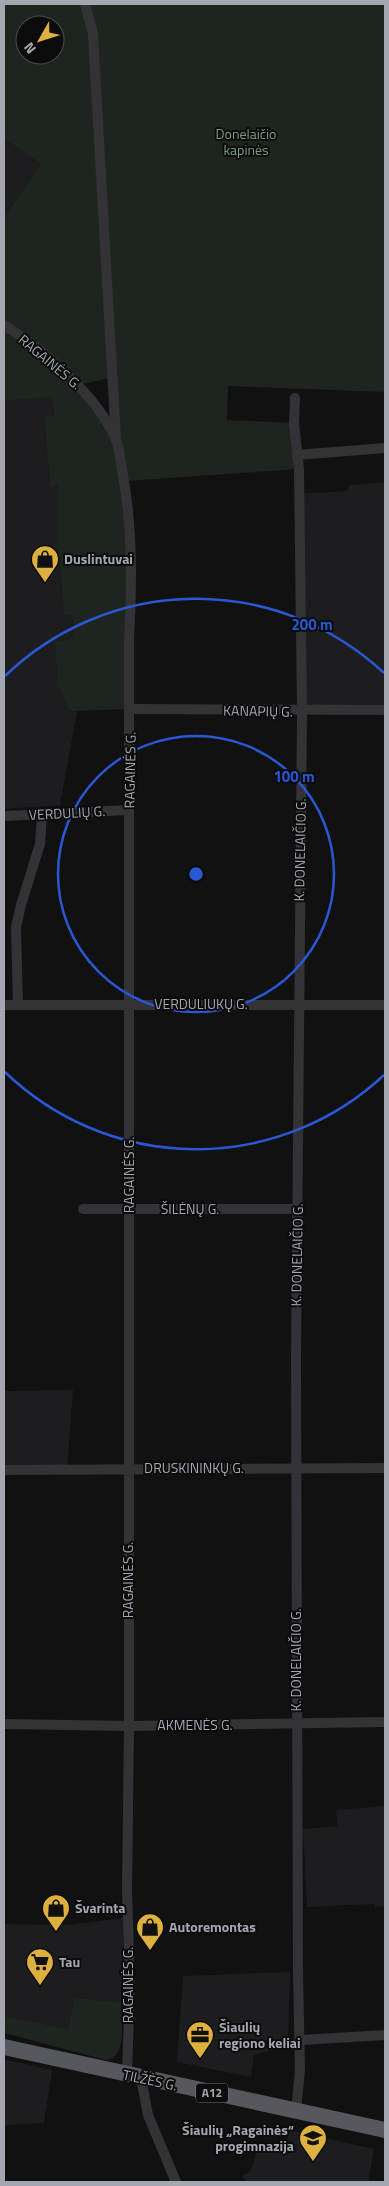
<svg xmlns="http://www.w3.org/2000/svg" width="389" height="2186" font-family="'Titillium Web',sans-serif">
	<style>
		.built { fill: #1d1d1f }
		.green { fill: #1e251f; fill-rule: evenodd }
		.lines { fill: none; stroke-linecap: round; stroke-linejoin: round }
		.minor { stroke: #333337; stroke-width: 10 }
		.trunk { stroke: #57585e; stroke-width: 16 }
		.ring { fill: none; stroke: #2a57d4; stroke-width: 2.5 }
		.labels { text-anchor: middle; stroke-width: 4; stroke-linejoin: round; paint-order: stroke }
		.shield { fill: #0c0c0d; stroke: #767880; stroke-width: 1 }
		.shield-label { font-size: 12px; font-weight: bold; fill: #a4a7b2 }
		.park-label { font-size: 14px; fill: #7d9b80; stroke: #0c0c0d }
		.street-label { font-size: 14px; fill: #a4a7b2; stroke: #0c0c0d }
		.poi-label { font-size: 14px; font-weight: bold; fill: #a4a7b2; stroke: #0c0c0d; text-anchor: start }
		.centre { fill: #2a57d4; stroke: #0c0c0d; stroke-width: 2.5 }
		.ring-label { font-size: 15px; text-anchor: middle; font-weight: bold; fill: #2a57d4; stroke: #0c0c0d; stroke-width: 4; stroke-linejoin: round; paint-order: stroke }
	</style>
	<rect width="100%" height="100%" fill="#111112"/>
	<g class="built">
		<path d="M4 139 41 164 4 217Z"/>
		<path d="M52 397 54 415 44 416 50 487 58 483V542L64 615 73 614 74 640 55 641 70 711 77 712 60 805 4 809V401Z"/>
		<path d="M385 482V710L302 712 298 494 348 491 349 485Z"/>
		<path d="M73 1390 67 1469 4 1470V1391Z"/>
		<path d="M385 1806V1906L375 1907V1904L307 1907 303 1829 337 1826 336 1810Z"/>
		<path d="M124 1918 121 2002 74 1998 68 2029 4 2016V1924L66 1925Z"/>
		<path d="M290 1972 288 2046 254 2055 251 2077 177 2062 183 1976Z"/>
		<path d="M4 2059 52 2070 44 2123 7 2125 4 2128Z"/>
		<path d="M289 2130 374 2149 368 2182H246L242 2176 250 2172 259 2147 285 2152Z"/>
	</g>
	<g class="green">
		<path d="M4 4H385V392L228 386 227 420 294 423 299 469 125 481 131 709 70 711 58 685 55 641 74 639 73 615H64L58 542V484L50 487 44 416 54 415 52 397 4 401V217L41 164 4 139ZM25 25H55V55H25ZM112 378 116 439 81 384Z"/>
		<path d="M74 1998 121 2002C121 2018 128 2059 106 2060L4 2033V2016L68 2029Z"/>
	</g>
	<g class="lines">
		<g class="minor">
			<path d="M85 4 93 34 116 440"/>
			<path d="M4 325C44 350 98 396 116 440 120 449 120 460 122 470 133 526 132 583 129 640V1726L127 1891 130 1983 127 2075"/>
			<path d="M295 398 294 423 299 469 302 712 296 1359 298 1971 300 2070 296 2111"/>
			<path d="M297 455 385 448"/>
			<path d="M131 709 385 710"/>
			<path d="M4 816 129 810"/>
			<path d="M4 1005H385"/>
			<path d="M18 1005 16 927 21 905 40 844 42 814"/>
			<path d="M83 1209H298"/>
			<path d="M4 1470 385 1468"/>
			<path d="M4 1724 129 1726 385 1722"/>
			<path d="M301 2040 385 2035"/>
			<path d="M141 2078 148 2115 176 2182"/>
		</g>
		<path class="trunk" d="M4 2047 385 2130"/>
	</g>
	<g class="ring">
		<circle cx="196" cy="874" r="138"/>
		<path d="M384 1075A275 275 0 0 1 5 1072M5 676A275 275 0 0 1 384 673"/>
	</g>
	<defs>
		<g id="shop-pin" transform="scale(1.4375)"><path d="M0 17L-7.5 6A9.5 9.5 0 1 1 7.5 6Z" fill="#deb03e" stroke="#0c0c0d"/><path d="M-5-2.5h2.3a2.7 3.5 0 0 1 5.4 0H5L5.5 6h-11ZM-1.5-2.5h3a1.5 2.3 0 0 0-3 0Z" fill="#111"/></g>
		<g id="supermarket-pin" transform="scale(1.4375)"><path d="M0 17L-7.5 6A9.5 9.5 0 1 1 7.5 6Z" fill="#deb03e" stroke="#0c0c0d"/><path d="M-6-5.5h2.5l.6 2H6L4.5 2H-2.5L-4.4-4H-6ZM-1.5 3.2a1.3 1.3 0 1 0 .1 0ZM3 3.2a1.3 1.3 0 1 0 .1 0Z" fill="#111"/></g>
		<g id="office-pin" transform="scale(1.4375)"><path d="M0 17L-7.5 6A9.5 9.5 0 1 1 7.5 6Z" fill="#deb03e" stroke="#0c0c0d"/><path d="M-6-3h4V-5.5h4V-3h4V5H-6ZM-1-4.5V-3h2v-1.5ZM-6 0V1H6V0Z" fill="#111"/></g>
		<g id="school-pin" transform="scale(1.4375)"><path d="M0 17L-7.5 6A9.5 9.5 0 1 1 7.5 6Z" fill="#deb03e" stroke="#0c0c0d"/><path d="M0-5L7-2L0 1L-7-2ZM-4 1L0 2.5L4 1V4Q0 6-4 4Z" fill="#111"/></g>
	</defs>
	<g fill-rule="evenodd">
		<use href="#shop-pin" x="45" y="559"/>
		<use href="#shop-pin" x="56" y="1908"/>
		<use href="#shop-pin" x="150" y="1927"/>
		<use href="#supermarket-pin" x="40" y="1962"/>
		<use href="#office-pin" x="200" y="2035"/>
		<use href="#school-pin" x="313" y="2138"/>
	</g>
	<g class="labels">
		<rect class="shield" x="196" y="2083.5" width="32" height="19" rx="4"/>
		<g class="shield-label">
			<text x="212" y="2097">A12</text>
		</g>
		<g class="park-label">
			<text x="246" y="139">Donelaičio<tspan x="246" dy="16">kapinės</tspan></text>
		</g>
		<g class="street-label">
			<text transform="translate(50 362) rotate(40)" y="5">RAGAINĖS G.</text>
			<text transform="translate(258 711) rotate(1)" y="5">KANAPIŲ G.</text>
			<text transform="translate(130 770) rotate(-89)" y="5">RAGAINĖS G.</text>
			<text transform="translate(67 813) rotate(-3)" y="5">VERDULIŲ G.</text>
			<text transform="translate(300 850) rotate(-89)" y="5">K. DONELAIČIO G.</text>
			<text x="201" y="1009">VERDULIUKŲ G.</text>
			<text transform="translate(129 1175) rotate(-90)" y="5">RAGAINĖS G.</text>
			<text x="190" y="1214">ŠILĖNŲ G.</text>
			<text transform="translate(297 1255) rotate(-89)" y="5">K. DONELAIČIO G.</text>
			<text x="194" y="1473">DRUSKININKŲ G.</text>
			<text transform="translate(128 1580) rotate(-90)" y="5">RAGAINĖS G.</text>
			<text transform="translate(296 1660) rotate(-90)" y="5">K. DONELAIČIO G.</text>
			<text x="195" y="1730">AKMENĖS G.</text>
			<text transform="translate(128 1985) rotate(-90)" y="5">RAGAINĖS G.</text>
			<text transform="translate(150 2080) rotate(12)" y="5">TILŽĖS G.</text>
		</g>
		<g class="poi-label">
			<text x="64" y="564">Duslintuvai</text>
			<text x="75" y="1913">Švarinta</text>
			<text x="169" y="1932">Autoremontas</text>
			<text x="59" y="1967">Tau</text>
			<text x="219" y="2032">Šiaulių<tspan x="219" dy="16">regiono keliai</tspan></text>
			<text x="294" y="2135" text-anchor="end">Šiaulių „Ragainės“<tspan x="294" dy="16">progimnazija</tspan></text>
		</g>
	</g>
	<circle cx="196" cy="874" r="8" class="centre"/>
	<g class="ring-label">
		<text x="312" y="630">200 m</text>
		<text x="294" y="782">100 m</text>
	</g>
	<rect width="389" height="2186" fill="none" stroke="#a4a7b2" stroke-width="10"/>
	<g transform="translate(40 40) rotate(231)"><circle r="24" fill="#0c0c0d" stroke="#494a4f"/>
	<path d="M0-4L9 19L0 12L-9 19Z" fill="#deb03e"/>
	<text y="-8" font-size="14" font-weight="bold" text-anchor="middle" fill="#a4a7b2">N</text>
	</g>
</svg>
